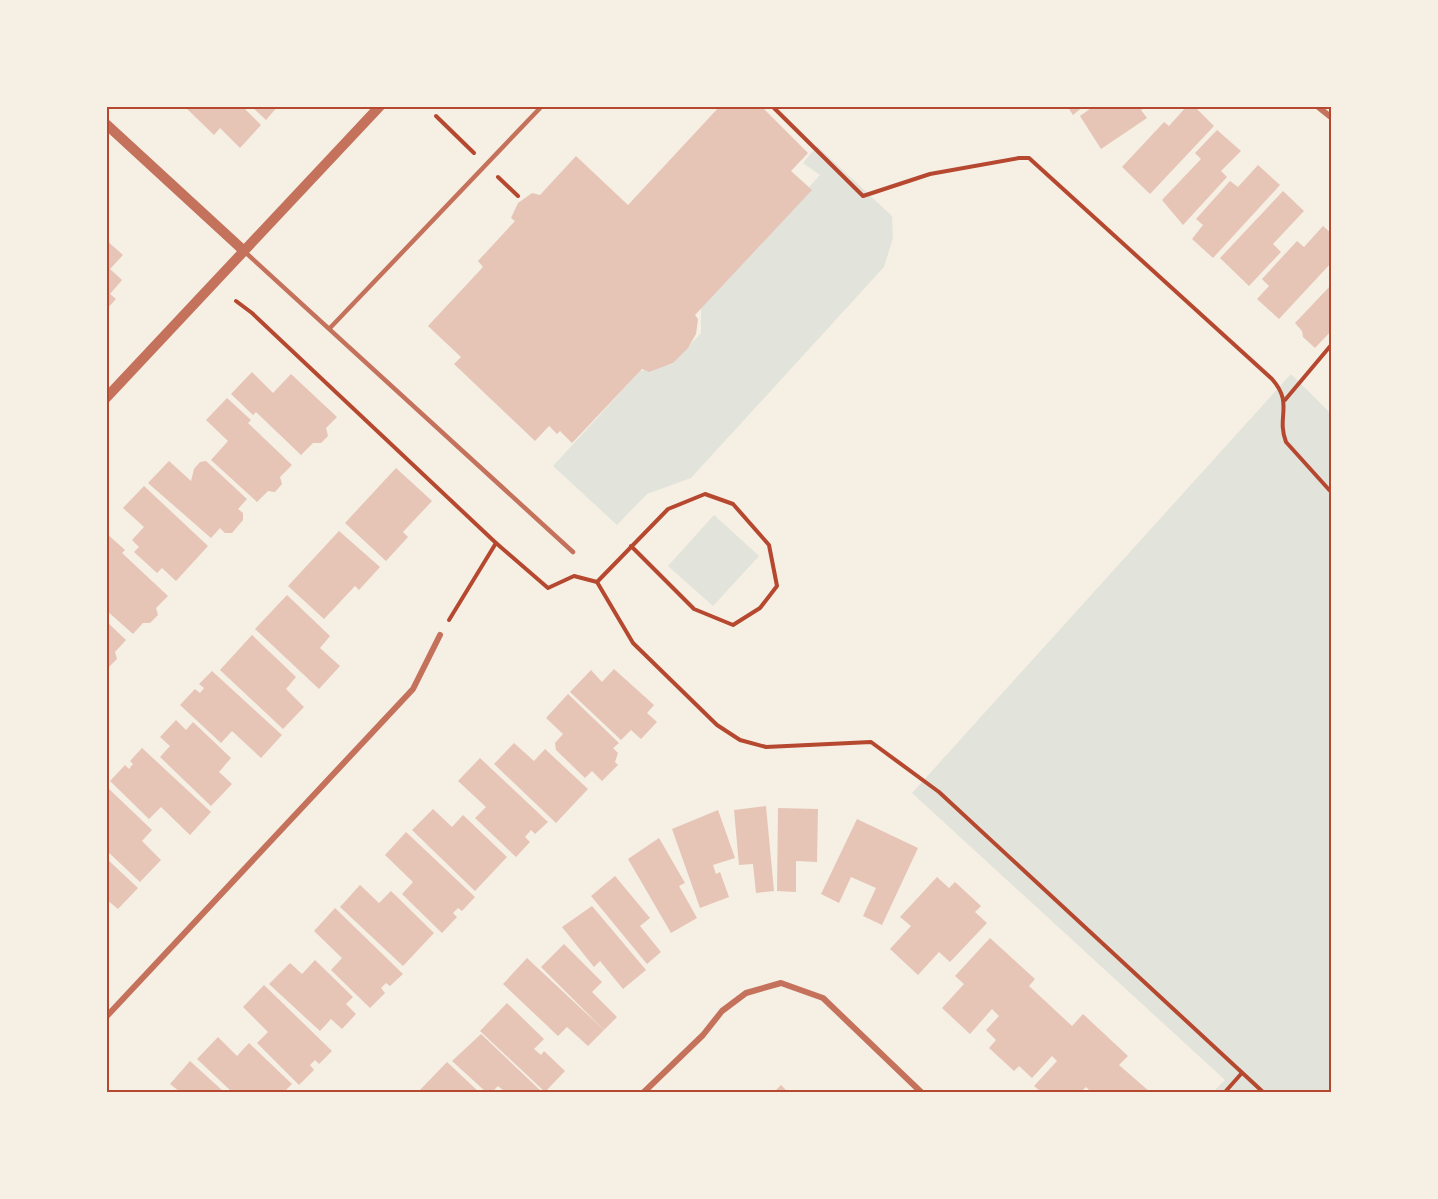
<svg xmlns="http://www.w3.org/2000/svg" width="1438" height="1199" font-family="'DejaVu Sans',sans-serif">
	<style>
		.green { fill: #e2e4dc }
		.building { fill: #e6c5b7 }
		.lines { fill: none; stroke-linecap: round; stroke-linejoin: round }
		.path { stroke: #b5482f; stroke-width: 4 }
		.service { stroke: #c5725c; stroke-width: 4.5 }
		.minor { stroke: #c5725c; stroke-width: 6 }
		.tertiary { stroke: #c5725c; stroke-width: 10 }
		.neatline { fill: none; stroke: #b5482f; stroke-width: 2 }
	</style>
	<rect width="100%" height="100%" fill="#f6efe4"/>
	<g class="green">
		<path d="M817 146 892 216 893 238 884 267 691 478 647 494 617 525 553 466 640 371 672 364 701 333V306L820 175 803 163Z"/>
		<path d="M1291 374 1331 414V1092H1239L1236 1090 1213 1092 1225 1080 912 793Z"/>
		<path d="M714 515 759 556 713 606 668 566Z"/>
	</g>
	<g class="building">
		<path d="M184 106H242L261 125 240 148 220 128 214 135Z"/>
		<path d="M251 106H278L266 120Z"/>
		<path d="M720 106H761L808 153 791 171 812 190 695 315 698 319 696 334 688 348 673 363 649 372 642 369 572 443 560 431 557 434 549 426 535 441 454 364 461 357 428 326 483 267 478 261 515 221 511 218 518 203 532 193 540 195 576 156 628 205Z"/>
		<path d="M1067 106H1084L1073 115Z"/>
		<path d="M1094 106H1147L1141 110 1147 118 1101 149 1080 116Z"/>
		<path d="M1187 106H1194L1214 126 1150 194 1122 167 1164 122 1169 126Z"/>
		<path d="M1217 130 1241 151 1221 171 1227 177 1183 225 1162 200 1201 159 1195 153Z"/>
		<path d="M1258 165 1280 185 1213 258 1192 239 1203 225 1196 219 1230 181 1238 187Z"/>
		<path d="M1283 191 1304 211 1273 244 1281 252 1249 286 1220 258Z"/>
		<path d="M1323 226 1332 234V262L1279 319 1257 299 1269 286 1262 279 1297 241 1304 247Z"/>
		<path d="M106 240 123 255 110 269 122 280 110 294 116 299 106 310Z"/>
		<path d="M1332 284V330L1315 348 1303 337 1302 331 1295 323Z"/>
		<path d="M252 372 273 393 291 374 337 417 326 428 328 436 321 443H313L301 455 256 412 253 415 231 394Z"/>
		<path d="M227 398 251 420 248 423 292 465 280 477 282 484 275 492 268 491 257 502 211 460 228 441 206 420Z"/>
		<path d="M169 461 191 481 194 469 200 462 206 461 247 499 238 509 243 513V520L232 533H225L220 528 211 538 148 483Z"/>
		<path d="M396 468 432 501 403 532 408 537 386 561 345 523Z"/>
		<path d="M144 486 208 546 176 581 162 568 157 573 134 552 139 547 132 540 144 527 123 508Z"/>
		<path d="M339 531 380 567 359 590 355 586 324 619 288 586Z"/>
		<path d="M106 533 125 550 122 553 168 596 156 608 158 615 150 623H143L133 634 106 610Z"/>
		<path d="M287 595 330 636 320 648 340 666 319 689 255 629Z"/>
		<path d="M106 621 126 640 115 652 117 659 109 667H106Z"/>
		<path d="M252 635 296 677 286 689 304 707 283 729 220 670Z"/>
		<path d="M614 669 654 705 647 713 657 722 641 739 631 730 621 740 570 692 591 670 602 682Z"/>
		<path d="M212 671 282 735 261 758 232 731 221 743 180 705 195 689 200 693 204 688 199 684Z"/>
		<path d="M568 694 619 743 613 748 618 753 615 762 618 765 602 781 592 771 585 778 556 750 555 743 563 734 546 718Z"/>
		<path d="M176 720 186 730 193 722 231 758 219 772 232 784 211 806 160 757 170 746 160 737Z"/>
		<path d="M514 743 534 761 545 749 588 789 556 823 494 764Z"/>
		<path d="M142 748 211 812 190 835 161 807 149 819 110 781 125 765 129 769 133 764 130 761Z"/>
		<path d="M480 758 548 822 535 834 531 830 525 837 530 842 516 857 475 818 486 807 458 781Z"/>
		<path d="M109 789 152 830 142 841 161 860 140 882 106 850V791Z"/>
		<path d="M766 806 774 891 756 893 753 864 739 865 734 810Z"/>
		<path d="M778 808 818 809 817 862 796 861V892L777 891Z"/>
		<path d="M433 809 452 827 463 815 507 857 475 891 412 830Z"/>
		<path d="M718 810 735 858 713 865 716 874 720 872 729 897 700 908 672 829Z"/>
		<path d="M857 819 918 848 882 925 863 916 876 888 851 877 839 903 821 894Z"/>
		<path d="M406 832 475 897 462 911 458 908 453 913 457 917 442 933 402 894 413 882 385 855Z"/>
		<path d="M659 838 685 883 679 886 697 918 671 933 628 859Z"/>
		<path d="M106 858 138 888 118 909 106 899Z"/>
		<path d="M615 876 650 918 640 926 661 952 647 964 591 896Z"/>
		<path d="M937 877 949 888 955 882 981 906 975 912 987 923 950 962 939 952 918 975 890 949 911 926 900 917Z"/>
		<path d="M360 885 379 903 391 891 434 933 403 966 340 907Z"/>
		<path d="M592 906 646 970 623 989 600 961 594 967 562 927Z"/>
		<path d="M335 908 403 974 390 986 386 983 381 988 385 993 370 1008 331 970 342 958 314 931Z"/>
		<path d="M990 938 1035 979 1029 986 1072 1026 1083 1014 1128 1056 1119 1065 1150 1092H1091L1086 1087 1081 1092H1041L1034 1086 1057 1061 1052 1056 1032 1078 1019 1066 1014 1071 989 1048 996 1040 986 1030 999 1016 992 1009 970 1034 942 1008 964 984 955 976Z"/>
		<path d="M564 944 602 982 592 992 617 1017 604 1030 541 967Z"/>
		<path d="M527 958 604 1030 588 1046 567 1027 558 1036 503 984Z"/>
		<path d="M315 960 353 997 346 1004 356 1014 342 1029 331 1019 320 1031 269 984 290 963 302 974Z"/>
		<path d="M264 985 332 1051 319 1064 315 1060 310 1065 314 1070 299 1085 257 1043 268 1032 243 1007Z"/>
		<path d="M507 1003 544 1039 534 1049 541 1055 544 1051 565 1071 545 1092 480 1031Z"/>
		<path d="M481 1034 542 1092H505L498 1086 492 1092H486L452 1061Z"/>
		<path d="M218 1037 237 1056 249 1043 292 1084 284 1092H232L197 1059Z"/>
		<path d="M190 1061 224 1092H180L170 1084Z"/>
		<path d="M447 1062 479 1092H421L419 1091Z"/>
		<path d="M781 1085 788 1092H774Z"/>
	</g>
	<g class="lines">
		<g class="path">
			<path d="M772 106 863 196 930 174 1019 158H1029L1272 379C1294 404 1276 416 1286 442L1332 493"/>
			<path d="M436 116 474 153"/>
			<path d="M498 177 518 196"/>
			<path d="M236 301 252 313 496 543 548 588 574 576 597 582 633 643 717 725 740 740 766 747 871 742 939 792 1263 1092"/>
			<path d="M1285 400 1332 344"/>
			<path d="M597 582 668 509 705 494 733 504 769 545 777 586 760 608 733 625 694 609 631 546"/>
			<path d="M449 620 496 543"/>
			<path d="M1225 1092 1241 1074"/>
		</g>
		<g class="service">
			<path d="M245 252 573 552"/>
			<path d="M330 328 542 106"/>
		</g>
		<g class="minor">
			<path d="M1317 106 1332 118"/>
			<path d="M106 1017 413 689 440 635"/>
			<path d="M644 1092 703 1035 722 1011 746 993 781 983 823 998 921 1092"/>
		</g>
		<g class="tertiary">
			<path d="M106 124 243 250"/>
			<path d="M106 398 380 106"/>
		</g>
	</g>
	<rect width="1438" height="1199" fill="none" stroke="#f6efe4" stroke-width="216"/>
	<rect x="108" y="108" width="1222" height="983" class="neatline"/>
</svg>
